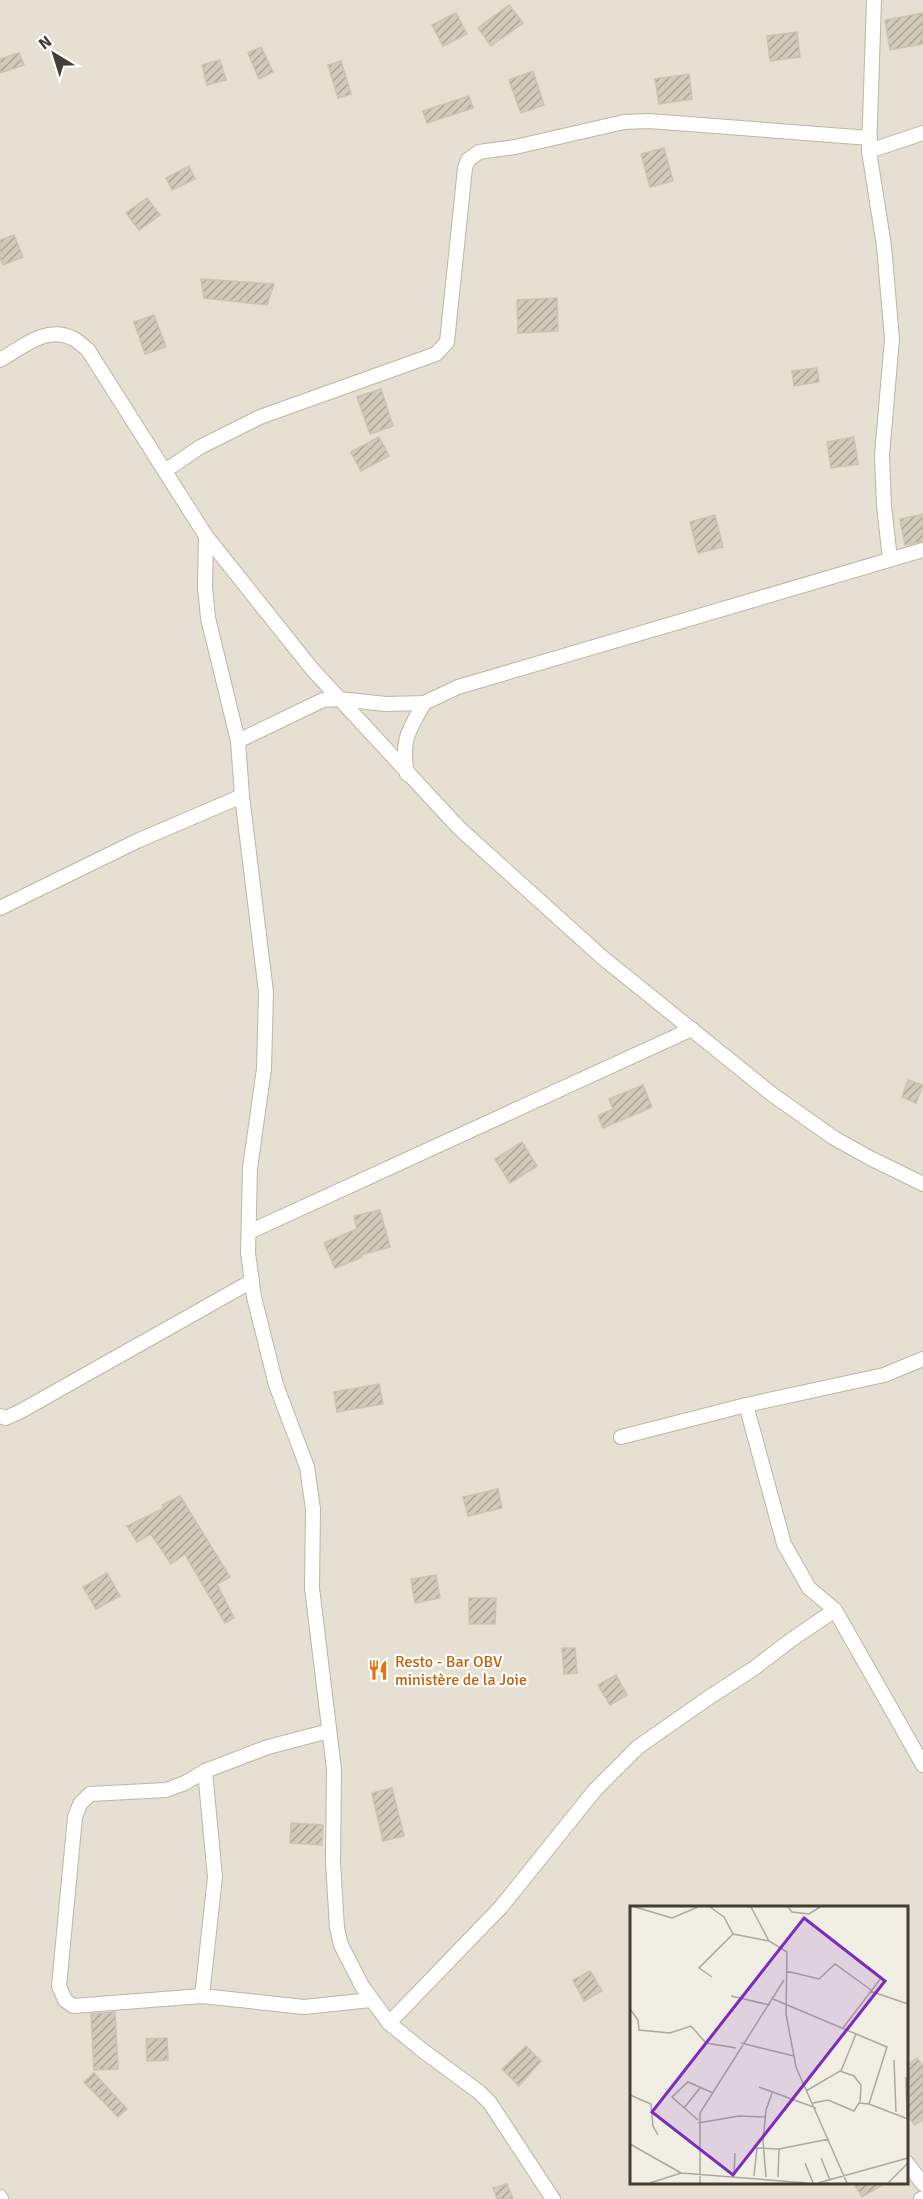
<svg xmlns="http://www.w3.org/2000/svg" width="923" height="2199" font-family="Signika,sans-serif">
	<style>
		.residential { fill: #e5e0d2; fill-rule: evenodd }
		.building { fill: url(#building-hatch); stroke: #cdc3ad; stroke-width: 1.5 }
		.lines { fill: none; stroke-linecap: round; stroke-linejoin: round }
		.minor-casing { stroke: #bcb6a7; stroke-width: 16 }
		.minor { stroke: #fff; stroke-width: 14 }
		.labels { text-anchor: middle; stroke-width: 4.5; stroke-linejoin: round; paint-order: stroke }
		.food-label { font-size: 16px; fill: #c56008; stroke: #fff; text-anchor: start }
		.inset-road { fill: none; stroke: #aba89e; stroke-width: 1.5 }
		.view { fill: #7b2cbf; fill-opacity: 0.15; stroke: #7b2cbf; stroke-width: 3 }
		.inset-edge { fill: none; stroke: #433e34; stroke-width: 3 }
	</style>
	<defs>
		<pattern id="building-hatch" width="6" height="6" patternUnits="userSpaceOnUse" patternTransform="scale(1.5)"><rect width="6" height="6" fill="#d2caba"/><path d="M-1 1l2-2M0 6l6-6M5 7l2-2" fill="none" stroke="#aca598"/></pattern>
	</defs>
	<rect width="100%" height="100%" fill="#f1eee4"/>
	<path class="residential" d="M0 0H923V2199H0ZM632 1908H906V2182H632Z"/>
	<g class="building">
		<path d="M509 5 523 23 491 46 478 28Z"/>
		<path d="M456 13 467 34 443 46 432 25Z"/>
		<path d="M923 13V44L890 50 885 20Z"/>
		<path d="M797 32 800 57 770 61 767 36Z"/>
		<path d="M261 47 273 72 259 79 248 53Z"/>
		<path d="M19 53 24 65 0 73V59Z"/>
		<path d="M220 60 226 80 207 85 202 65Z"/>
		<path d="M341 61 351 94 338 98 328 65Z"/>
		<path d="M533 71 544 105 521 113 509 80Z"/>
		<path d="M689 74 692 99 659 104 655 79Z"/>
		<path d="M469 96 473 108 427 123 423 111Z"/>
		<path d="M664 148 673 181 650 187 641 154Z"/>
		<path d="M189 166 195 179 172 190 166 178Z"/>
		<path d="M147 198 160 215 139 230 126 213Z"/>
		<path d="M14 235 23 257 3 265 0 258V240Z"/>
		<path d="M201 279 274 284 267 305 204 298Z"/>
		<path d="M557 298 558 331 518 333 517 300Z"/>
		<path d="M154 315 166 347 145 354 134 322Z"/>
		<path d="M817 368 819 382 794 386 792 371Z"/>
		<path d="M381 389 393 426 370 434 357 397Z"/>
		<path d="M379 437 389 456 361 471 351 452Z"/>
		<path d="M854 437 858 464 831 468 827 442Z"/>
		<path d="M923 514V541L905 545 900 519Z"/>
		<path d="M715 515 723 547 698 553 690 522Z"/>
		<path d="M908 1080 923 1085 916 1103 902 1097Z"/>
		<path d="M643 1085 652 1107 603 1128 598 1116 613 1109 609 1099Z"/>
		<path d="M522 1142 537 1166 510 1183 495 1159Z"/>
		<path d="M380 1210 390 1247 361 1255 362 1257 335 1268 324 1243 357 1229 354 1216Z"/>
		<path d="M379 1384 383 1404 337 1412 334 1392Z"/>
		<path d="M498 1489 502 1508 468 1516 463 1497Z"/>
		<path d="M180 1496 230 1577 217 1584 234 1618 225 1623 185 1554 171 1564 151 1534 137 1542 127 1526 164 1508 162 1505Z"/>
		<path d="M107 1573 120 1596 96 1609 83 1587Z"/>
		<path d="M436 1575 440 1598 415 1603 411 1579Z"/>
		<path d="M469 1598H496L495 1624H469Z"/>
		<path d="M562 1648H575L577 1673 564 1674Z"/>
		<path d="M616 1675 627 1695 610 1705 598 1685Z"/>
		<path d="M392 1788 404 1836 383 1841 372 1793Z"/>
		<path d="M291 1823 323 1825 322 1845 290 1843Z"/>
		<path d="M590 1971 602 1991 584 2001 573 1980Z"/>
		<path d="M115 2012 118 2069 94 2070 91 2014Z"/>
		<path d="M167 2038 168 2060 147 2061 146 2039Z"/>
		<path d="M526 2046 541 2061 519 2086 502 2069Z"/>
		<path d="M917 2058 923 2066V2119L915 2125 906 2114V2066Z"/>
		<path d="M94 2073 127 2109 118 2117 84 2082Z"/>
		<path d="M853 2182H887L862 2197Z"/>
		<path d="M507 2184 513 2199H497L493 2188Z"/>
	</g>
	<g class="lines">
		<g class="minor-casing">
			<g id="minor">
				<path d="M874 0 869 151 884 246 892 339 882 455 884 506 890 559"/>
				<path d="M869 151 923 133"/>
				<path d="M0 360C21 348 47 325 72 338 77 340 83 346 88 350L206 536 312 669 459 828 603 958 773 1095 834 1138 870 1158 923 1184"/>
				<path d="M165 471 200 447 260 417 436 354 447 342 465 168 468 160 479 152 515 147 624 122 649 121 870 138"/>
				<path d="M206 536 205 587 208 618 238 741 242 796 266 992 264 1069 250 1168 248 1253 254 1297 276 1385 307 1467 313 1509 312 1588 334 1769 333 1862 337 1928 341 1945 362 1986 389 2023 422 2050 479 2092 490 2103 553 2199"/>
				<path d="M238 741 323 700 339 699 386 704 424 703 458 687 923 550"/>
				<path d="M407 774C401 740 408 732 424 703"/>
				<path d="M0 908 137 841 242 796"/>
				<path d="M249 1232 692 1029"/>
				<path d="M746 1405 784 1544 809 1588 835 1610 923 1765"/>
				<path d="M0 1416 6 1418 21 1411 252 1281"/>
				<path d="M621 1437 746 1405 884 1375 923 1359"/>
				<path d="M329 1731 268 1747 205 1771 185 1783 166 1790 90 1794 80 1804 75 1817 59 1986 65 2000 73 2006 202 1996 304 2007 371 2000"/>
				<path d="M202 1996 215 1877 205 1771"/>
				<path d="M389 2023 501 1907 595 1790 638 1747 711 1696 753 1669 791 1640 835 1610"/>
				<path d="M906 2162 923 2184"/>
				<path d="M0 2197 1 2199"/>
				<path d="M921 2199 923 2198"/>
			</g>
		</g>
		<use href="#minor" class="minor"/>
	</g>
	<defs>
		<g id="restaurant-bare" transform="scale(1.62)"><path d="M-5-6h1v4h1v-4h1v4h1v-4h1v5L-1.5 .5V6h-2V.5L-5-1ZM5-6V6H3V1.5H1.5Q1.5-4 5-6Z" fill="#e8710a" stroke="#fff" stroke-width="2.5" paint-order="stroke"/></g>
	</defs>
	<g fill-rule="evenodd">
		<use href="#restaurant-bare" x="378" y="1670"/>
	</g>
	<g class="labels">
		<g class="food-label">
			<text x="395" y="1667">Resto - Bar OBV<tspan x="395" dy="18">ministère de la Joie</tspan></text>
		</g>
	</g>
	<g transform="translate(630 1906)">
		<rect width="278" height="278" fill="#f1eee4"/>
		<path class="inset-road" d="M5 1 42 12 68 1M80 1 94 11 103 28 139 35M121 1 139 35 157 46 156 108 166 161 217 277M158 1 162 6 179 8 190 1M156 65 189 73 205 58 241 84M82 71 69 62 103 28M240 85 278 98M101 90 140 99M143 93 257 141 239 198M0 103 8 114 9 124 40 127 61 120 76 137 106 142M213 122 251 72M111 137 164 150M264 154 266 206M211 165 226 128M276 171 277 212M129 181 186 202M176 185 210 165 224 170 231 179 230 196M0 189 21 198 23 220 28 229M183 197 198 194 224 205 229 197 239 198 278 213M54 202 70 182M68 214 42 191 58 176 83 187M68 217 109 210 136 211M0 238 51 267M191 252 200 274M175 257 183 277M104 269 105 247M124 270 127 242 149 243 199 233M136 271 133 235 136 204 142 187M148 271 149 243M20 277 51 267 177 277M70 277V207L154 74M188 277 278 252M258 277 278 257"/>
		<path class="view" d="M174 12 255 75 103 269 22 206Z"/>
		<rect width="278" height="278" class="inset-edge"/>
	</g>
	<g transform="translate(54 54) rotate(322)" stroke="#ffffff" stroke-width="4.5" paint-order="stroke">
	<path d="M0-4.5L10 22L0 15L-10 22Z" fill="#433e34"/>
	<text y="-9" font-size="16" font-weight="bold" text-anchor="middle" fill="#433e34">N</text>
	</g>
</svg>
